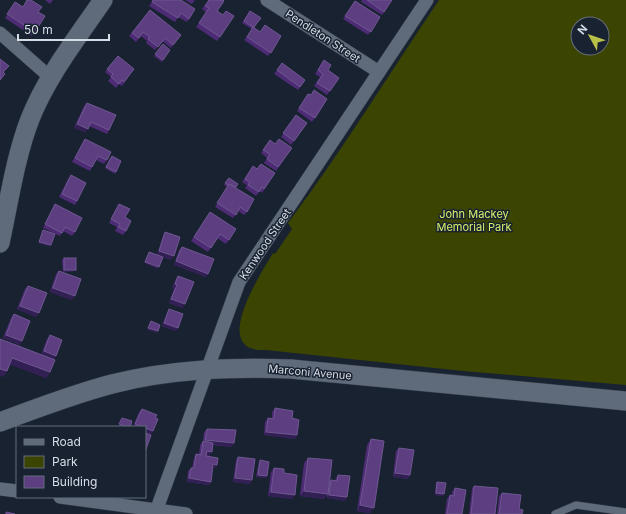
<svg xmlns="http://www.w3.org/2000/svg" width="626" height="514" font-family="Inter,sans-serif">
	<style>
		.green { fill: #3b4501; fill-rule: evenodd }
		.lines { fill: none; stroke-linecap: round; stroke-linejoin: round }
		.lane-casing { stroke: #373d4a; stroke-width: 8 }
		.street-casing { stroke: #373d4a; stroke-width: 14 }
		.secondary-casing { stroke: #373d4a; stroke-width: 20 }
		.lane { stroke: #5f6a7b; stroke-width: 7 }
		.street { stroke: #5f6a7b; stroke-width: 13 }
		.secondary { stroke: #5f6a7b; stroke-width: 19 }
		.wall { fill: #4d2b75 }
		.shaded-wall { fill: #322054 }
		.building { fill: #5c3e81; stroke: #6f5791 }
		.labels { text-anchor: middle; stroke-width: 3; stroke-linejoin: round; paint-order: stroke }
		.street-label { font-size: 11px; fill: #d7dde7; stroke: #192231 }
		.park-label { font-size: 11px; fill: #d7f06b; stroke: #192231 }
	</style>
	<rect width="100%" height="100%" fill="#192231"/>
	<path class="green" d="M439 0H626V385L463 371 266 350C209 353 260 275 273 253L275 254 292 229 288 223C342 151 389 74 439 0ZM578 24H602V48H578Z"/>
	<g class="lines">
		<g class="lane-casing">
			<path id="lane" d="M555 514 576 505 626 512"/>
		</g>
		<g class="street-casing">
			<g id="street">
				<path d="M267 0 379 72"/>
				<path d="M0 33 51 78"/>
				<path d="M0 489 17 491"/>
				<path d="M60 497 186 514"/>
				<path d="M155 514 239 282 427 0"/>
			</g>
		</g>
		<g class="secondary-casing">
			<g id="secondary">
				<path d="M0 243C9 202 15 158 30 119 47 76 77 38 103 0"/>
				<path d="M0 422C37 408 74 394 112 384 171 369 231 367 291 369L626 401"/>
			</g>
		</g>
		<use href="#lane" class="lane"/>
		<use href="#street" class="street"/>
		<use href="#secondary" class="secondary"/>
	</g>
	<g class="wall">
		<path d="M45 0H53L50 4Z"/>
		<path d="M153 0 195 9 187 22 178 17 175 22 149 6Z"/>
		<path d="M185 0H195L192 4Z"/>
		<path d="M209 0 217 11 223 15 234 16 217 41 196 27 206 12 202 9Z"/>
		<path d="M362 0H392L382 15 361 2Z"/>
		<path d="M355 1 380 17 368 35 343 19Z"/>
		<path d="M15 2 23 7 38 12 45 16 32 36 5 18Z"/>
		<path d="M150 10 181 35 171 48 162 41 155 50 146 43 147 41 141 36 136 42 129 36Z"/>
		<path d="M250 11 254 27 260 32 281 36 268 56 244 40 252 29 242 23Z"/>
		<path d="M163 44 170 50 162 62 154 56Z"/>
		<path d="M118 56 134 69 122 86 119 84 116 88 108 81 111 77 105 72Z"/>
		<path d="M324 60 328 70 339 78 327 95 314 86 320 77 315 74Z"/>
		<path d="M282 63 305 80 298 90 274 74Z"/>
		<path d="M308 94 327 99 312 122 297 111Z"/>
		<path d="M87 103 109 130 107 134 89 126 85 132 74 128 84 106Z"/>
		<path d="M296 115 307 123 291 145 281 137Z"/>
		<path d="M85 139 107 160 104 164 96 160 90 171 72 162Z"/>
		<path d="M270 140 275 144 292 148 276 171 264 163 267 158 261 153Z"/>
		<path d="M110 158 116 172 115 174 105 168Z"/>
		<path d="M253 166 257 169 275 173 262 193 260 191 256 196 245 188 247 185 242 182Z"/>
		<path d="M71 175 77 201 75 205 59 197 68 179Z"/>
		<path d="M229 178 236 187 247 212 244 215 238 211 233 218 215 207 227 187 224 185Z"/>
		<path d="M55 204 75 232 72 236 63 231 60 236 43 228Z"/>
		<path d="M119 204 126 231 123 235 115 231 117 227 109 223Z"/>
		<path d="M210 212 236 229 226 244 217 238 208 252 191 241Z"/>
		<path d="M165 232 171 260 157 255 163 236Z"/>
		<path d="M182 247 206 277 174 265 179 250Z"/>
		<path d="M64 258 76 270 75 271 63 272 62 260Z"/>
		<path d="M59 271 72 300 50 292 56 274Z"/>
		<path d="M178 276 185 304 182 308 169 303 174 289 172 288 176 279Z"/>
		<path d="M28 286 36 317 17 309 25 289Z"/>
		<path d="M169 309 176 331 162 326 167 313Z"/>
		<path d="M14 314 20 345 3 338 11 318Z"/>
		<path d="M50 335 56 356 54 359 50 372 46 378 10 364 7 371 3 377 0 339 41 355 47 339Z"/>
		<path d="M275 408 292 418 297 435 295 439 264 435 265 422 268 418 272 419V412Z"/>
		<path d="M142 409 155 418 153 431 150 435 145 427H133L139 412Z"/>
		<path d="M207 429 234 443 231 447 213 445 209 456 206 455V456L217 465 214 468H213L211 482 208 485 187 482 188 471 191 468H192L194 458 196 454 199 455 200 445 203 441 204 432Z"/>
		<path d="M371 439 370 513 357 511 367 445Z"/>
		<path d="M399 448 410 475 408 479 393 477 396 451Z"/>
		<path d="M238 457 250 484 233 482 236 460Z"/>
		<path d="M308 458 329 484 331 480 335 481 336 478 338 475 345 501 327 498V494L324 499 300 496 304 463Z"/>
		<path d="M260 460 266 478 256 477 259 462Z"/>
		<path d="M274 468 284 473 292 499 268 496 271 472Z"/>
		<path d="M437 482 443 496 435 495 436 483Z"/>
		<path d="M474 486 495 514H469L472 489Z"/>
		<path d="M455 488 462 514H445L447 499 450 495H452V492Z"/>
		<path d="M502 493 522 514H497L499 496Z"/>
	</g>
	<g class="shaded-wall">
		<path d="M77 124 88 129 85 132 74 128Z"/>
		<path d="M39 242 51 245 50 247 38 243Z"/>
		<path d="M159 251 174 256 171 260 157 255Z"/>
		<path d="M176 261 208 274 206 277 174 265Z"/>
		<path d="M145 262 159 267 157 269 144 263Z"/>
		<path d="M64 270H76L75 271 63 272Z"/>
		<path d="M175 284 177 285 174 289 172 288Z"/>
		<path d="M53 288 75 296 72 300 50 292Z"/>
		<path d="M171 299 185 304 182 308 169 303Z"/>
		<path d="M20 306 39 313 36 317 17 309Z"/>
		<path d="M164 323 178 328 176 331 162 326Z"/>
		<path d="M148 328 158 331 157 333 147 330Z"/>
		<path d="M6 335 22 341 20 345 3 338Z"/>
		<path d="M44 351 56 356 54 359 41 355Z"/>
		<path d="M12 358 50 372 46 378 8 364Z"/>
		<path d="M0 369 7 371 3 377 0 376Z"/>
		<path d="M119 424 127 427H121L118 426Z"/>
		<path d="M135 424 142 427H133Z"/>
		<path d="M145 428 153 431 150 435 145 433Z"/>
		<path d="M266 432 297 435 295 439 264 435Z"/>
		<path d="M205 440 234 443 231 447 203 443Z"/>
		<path d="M207 451 212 452 209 456 204 455Z"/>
		<path d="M213 464 217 465 214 468H211Z"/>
		<path d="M395 473 410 475 408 479 393 477Z"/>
		<path d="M258 475 267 476 266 478 256 477Z"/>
		<path d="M189 478 211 482 208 485 187 482Z"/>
		<path d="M235 478 252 480 250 484 233 482Z"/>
		<path d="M304 491 328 494 324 499 300 496Z"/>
		<path d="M271 492 295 495 292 499 268 496Z"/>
		<path d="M436 493 444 494 443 496 435 495Z"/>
		<path d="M329 495 347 497 345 501 327 498Z"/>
		<path d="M360 505 374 508 370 513 357 511Z"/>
	</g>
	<g class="building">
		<path d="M27 0H31L42 7 38 12 45 16 35 32 7 14 15 2 23 7Z"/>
		<path d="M153 0H181L195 9 189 19 181 13 178 18 152 2Z"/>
		<path d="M209 0H223L224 1 217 11 223 15 226 11 234 16 220 37 199 23 209 8 205 6Z"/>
		<path d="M367 0H392L384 12Z"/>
		<path d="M355 1 380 17 371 32 345 16Z"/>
		<path d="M150 10 181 35 173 45 165 38 158 47 148 39 150 37 143 32 139 38 132 33Z"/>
		<path d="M250 11 261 18 254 27H253L244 21Z"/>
		<path d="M265 25 281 36 271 53 247 37 253 27 260 32Z"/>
		<path d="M163 44 170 50 163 60 155 54Z"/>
		<path d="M118 56 134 69 124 82 122 80 119 84 111 77 113 74 107 69Z"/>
		<path d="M0 59 9 66 3 72 5 74 0 80Z"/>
		<path d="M324 60 331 65 328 70 339 78 330 91 317 83 323 74 318 70Z"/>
		<path d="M282 63 305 80 300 87 277 70Z"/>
		<path d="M314 90 327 99 315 118 299 108 308 94 311 95Z"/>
		<path d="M87 103 116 115 109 130 91 122 88 129 77 124Z"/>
		<path d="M296 115 307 123 294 141 283 133Z"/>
		<path d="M85 139 111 152 107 160 98 156 92 167 75 158Z"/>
		<path d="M279 139 292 148 278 167 267 159 270 154 263 150 270 140 275 144Z"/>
		<path d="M112 156 121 161 116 172 106 167Z"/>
		<path d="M261 164 275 173 264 189 262 187 259 192 248 185 250 182 245 179 253 166 257 169Z"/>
		<path d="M71 175 86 183 77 201 62 194Z"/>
		<path d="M229 178 238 184 236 187 229 184 228 185 225 183Z"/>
		<path d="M229 184 254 199 247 212 240 207 236 215 217 203Z"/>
		<path d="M55 204 82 218 75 232 65 227 62 233 45 224Z"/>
		<path d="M119 204 130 209 125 217 131 221 126 231 118 227 120 224 111 219Z"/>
		<path d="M210 212 236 229 229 240 220 234 211 248 194 237Z"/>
		<path d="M43 230 55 234 51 245 39 242Z"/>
		<path d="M165 232 180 237 174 256 159 251Z"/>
		<path d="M182 247 214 259 208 274 176 261Z"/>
		<path d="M149 252 163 257 159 267 145 262Z"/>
		<rect x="64" y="258" width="12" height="12"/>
		<path d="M59 271 81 279 75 296 53 288Z"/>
		<path d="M178 276 194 282 185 304 171 299 177 285 175 284Z"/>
		<path d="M28 286 47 293 39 313 20 306Z"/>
		<path d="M169 309 183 314 178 328 164 323Z"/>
		<path d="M14 314 30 321 22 341 6 335Z"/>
		<path d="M151 321 160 325 158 331 148 328Z"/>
		<path d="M50 335 62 340 56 356 44 351Z"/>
		<path d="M0 339 55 360 50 372 12 358 7 371 0 369Z"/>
		<path d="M275 408 293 411 292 418 299 420 297 435 266 432 268 418 274 419Z"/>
		<path d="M142 409 157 415 155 418 158 419 153 431 145 428V427H142L135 424Z"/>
		<path d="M122 418 132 421 130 427H127L119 424Z"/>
		<path d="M207 429 236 430 234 443 205 440Z"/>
		<path d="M145 433 151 435 145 452Z"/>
		<path d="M371 439 384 441 374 508 360 505Z"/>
		<path d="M203 441 213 443 212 452 207 451 206 456 218 458 217 465 213 464 211 482 189 478 191 468H194L196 454 201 455Z"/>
		<path d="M399 448 414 450 410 475 395 473Z"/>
		<path d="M238 457 255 459 252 480 235 478Z"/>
		<path d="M308 458 332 460 328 494 304 491Z"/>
		<path d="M260 460 269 462 267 476 258 475Z"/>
		<path d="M274 468 284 469V473L297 475 295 495 271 492Z"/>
		<path d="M338 475 350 476 347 497 329 495 331 480 337 481Z"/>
		<path d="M437 482 446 483 444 494 436 493Z"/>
		<path d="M474 486 498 488 495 514H471Z"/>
		<path d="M455 488 466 490 462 514H447L450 495 454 496Z"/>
		<path d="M502 493 521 495 519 509 523 510 522 514H499Z"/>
		<path d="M6 512 15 514H6Z"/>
	</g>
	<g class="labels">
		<g class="street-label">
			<text transform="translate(323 36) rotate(33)" y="4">Pendleton Street</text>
			<text transform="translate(265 244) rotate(-56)" y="4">Kenwood Street</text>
			<text transform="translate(310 372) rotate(5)" y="4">Marconi Avenue</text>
		</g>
		<g class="park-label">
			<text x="474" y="218">John Mackey<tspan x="474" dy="13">Memorial Park</tspan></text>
		</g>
	</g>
	<rect x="16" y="426" width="130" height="72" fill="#192231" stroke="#656d7a"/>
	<rect x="24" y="439" width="20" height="6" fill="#5f6a7b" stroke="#656d7a"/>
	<text x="52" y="446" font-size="12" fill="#d7dde7">Road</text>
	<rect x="24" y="456" width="20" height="12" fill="#3b4501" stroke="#656d7a"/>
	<text x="52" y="466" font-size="12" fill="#d7dde7">Park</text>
	<rect x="24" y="476" width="20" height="12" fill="#5c3e81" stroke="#656d7a"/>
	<text x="52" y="486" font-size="12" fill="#d7dde7">Building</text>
	<g transform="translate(590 36) rotate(310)"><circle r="19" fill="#192231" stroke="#656d7a"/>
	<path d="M0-3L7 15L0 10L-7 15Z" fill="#b8c147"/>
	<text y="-6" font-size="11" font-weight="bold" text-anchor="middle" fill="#d7dde7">N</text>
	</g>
	<path d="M18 34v6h91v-6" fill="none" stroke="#d7dde7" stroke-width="2"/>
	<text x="24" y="34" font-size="12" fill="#d7dde7" stroke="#192231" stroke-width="3" paint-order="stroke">50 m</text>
</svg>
